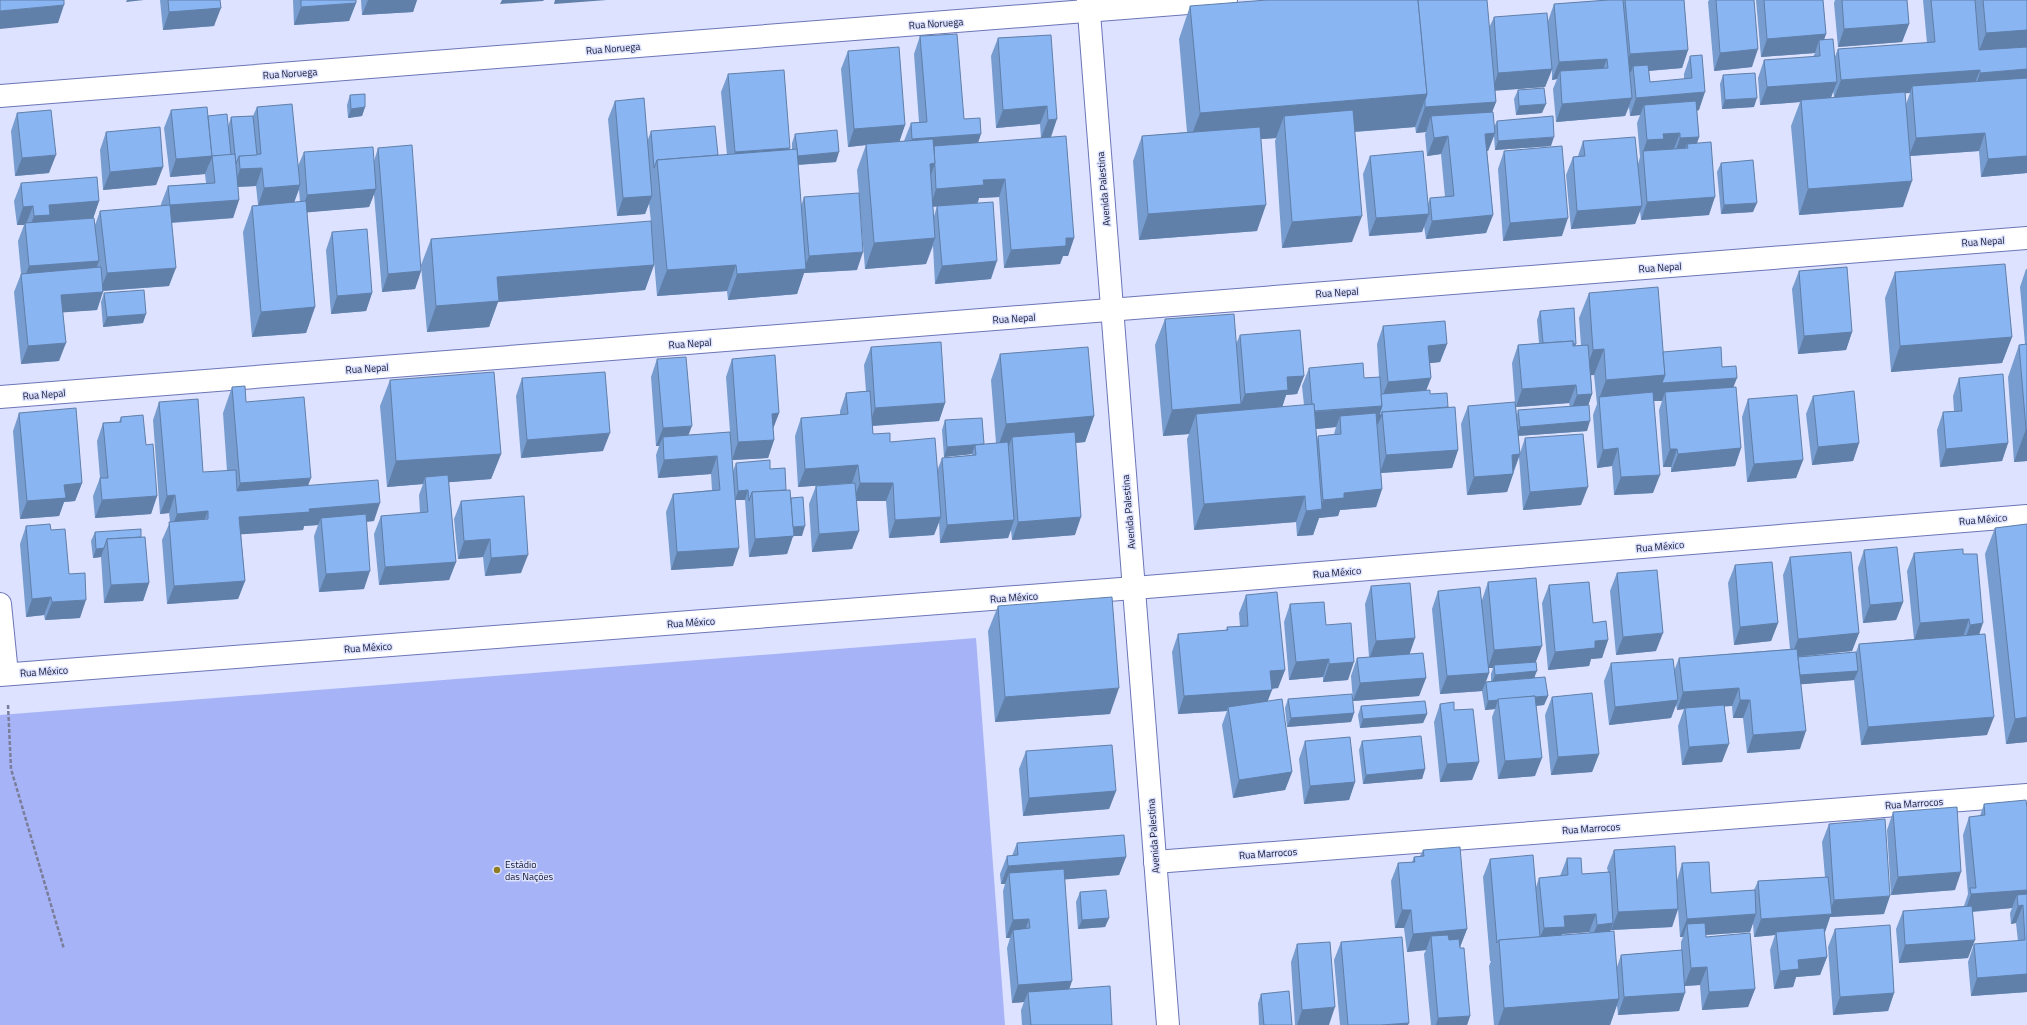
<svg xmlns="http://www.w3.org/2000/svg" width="2027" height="1025" font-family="'Titillium Web',sans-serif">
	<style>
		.green { fill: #a7b3f7 }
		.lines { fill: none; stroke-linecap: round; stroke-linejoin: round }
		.street-casing { stroke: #6c75b7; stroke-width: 24 }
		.secondary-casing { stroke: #6c75b7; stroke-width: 24 }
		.path { stroke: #7a7e99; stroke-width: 2.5; stroke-dasharray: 4 2; stroke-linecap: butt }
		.street { stroke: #fff; stroke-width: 22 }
		.secondary { stroke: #fff; stroke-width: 22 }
		.wall { fill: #769cd0; fill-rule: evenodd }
		.shaded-wall { fill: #607fa9 }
		.building { fill: #89b5f2; stroke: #607fa9 }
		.poi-dot { fill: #907c23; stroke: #dce2ff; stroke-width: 1.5 }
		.labels { text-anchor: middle; stroke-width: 3; stroke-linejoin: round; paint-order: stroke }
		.street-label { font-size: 10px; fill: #13162f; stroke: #dce2ff }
		.poi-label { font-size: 10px; fill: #13162f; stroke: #dce2ff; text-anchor: start }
	</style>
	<rect width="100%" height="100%" fill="#dce2ff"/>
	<path class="green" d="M976 638 1005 1025H0V715Z"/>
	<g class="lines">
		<g class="street-casing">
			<g id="street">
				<path d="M0 96 1226 0"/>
				<path d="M0 397 2027 238"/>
				<path d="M0 604 7 674"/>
				<path d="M0 675 1134 588 2027 516"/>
				<path d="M1155 862 2027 795"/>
			</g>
		</g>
		<g class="secondary-casing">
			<path id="secondary" d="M1088 0 1168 1025"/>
		</g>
		<path class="path" d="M8 705 11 769 64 949"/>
		<use href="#street" class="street"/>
		<use href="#secondary" class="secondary"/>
	</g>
	<g class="wall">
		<path d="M160 0H220L214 26 163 30Z"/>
		<path d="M293 0H356V3L349 21 294 25Z"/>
		<path d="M361 0H417L413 12 362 15Z"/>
		<path d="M1608 0H1684L1688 50 1682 68 1649 71 1650 82 1684 79V74L1690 56 1699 110 1697 111 1699 137 1697 143 1709 215 1641 220 1640 211 1635 224 1571 229 1566 175 1573 157 1578 156 1583 141 1638 164 1640 157 1637 123 1640 115 1630 116 1629 107 1625 116 1556 122 1553 89 1557 79 1552 80V70L1545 87 1495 90 1496 102 1492 112 1494 127 1497 121 1551 146 1495 150 1494 136 1488 151H1487L1493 215 1486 233 1426 239 1424 226 1422 232 1369 236 1363 174 1370 156 1428 204 1430 198 1445 197 1441 154 1427 156 1425 134 1426 132 1416 133 1415 126V127L1355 132 1352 242 1282 248 1275 141 1276 138 1261 139 1257 231 1139 240 1133 161 1142 136 1187 132 1179 39 1190 6 1489 28 1494 17 1548 21 1554 4Z"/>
		<path d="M1709 0H1754L1752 67 1714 71 1708 2Z"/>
		<path d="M1756 0H1823L1826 34 1824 40 1834 59 1838 49 1927 43 1923 0H1975L1979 50 1975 0H2027V173L1981 177 1979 151 1910 156 1903 207 1799 215 1791 126 1800 102 1760 105 1758 78 1764 60 1813 57 1815 53 1761 57ZM1833 90 1834 97 1831 98ZM1905 93H1910L1906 104Z"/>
		<path d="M1835 0H1907L1909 24 1902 42 1838 47 1834 3Z"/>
		<path d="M1051 35V137L1074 238 1068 256H1063L1060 264 1004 268 999 197 979 198 978 203 991 279 935 284 933 246 926 264 865 269 857 170 866 145 848 147 841 69 848 51 905 125 899 141H904L911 123 919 122 914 54 920 36 964 119 978 143 1041 138 1040 124 996 128 991 56 998 38ZM937 206 934 216 933 207Z"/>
		<path d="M728 74 789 150H792V143L795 134 836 162 798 165 801 206 804 197 857 270 804 273 797 294 728 300 727 291 657 296 654 260V265L645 290 498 302 489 327 427 332 421 265 431 239 651 222 649 203 645 214 617 216 608 119 615 101 647 142 651 131 718 155H727L721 92Z"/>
		<path d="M1723 75 1754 107 1722 109 1720 84Z"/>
		<path d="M1518 90 1542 113 1516 115 1514 99Z"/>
		<path d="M350 95 365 107 362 116 348 118 347 105Z"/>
		<path d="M257 107 298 166 304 152 374 161 378 148 421 271 415 289 382 292 374 194 369 207 307 212 315 307 306 333 252 337 243 232 252 206 258 205 256 186 238 187 239 200 233 218 172 223 169 286 103 291 97 310 63 312 59 361 21 364 14 292 21 274 18 241 24 225H17L14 201 21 183 99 201 93 218 95 225 100 211 161 206V204L168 186 206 183 205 174 170 177 164 128 171 110 208 116 228 127 231 117 253 116ZM299 190 300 202H294Z"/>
		<path d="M17 113 49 173 15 176 11 131Z"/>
		<path d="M106 132 163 167 156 185 103 190 100 150Z"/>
		<path d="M1504 151 1562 236 1503 241 1498 169Z"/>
		<path d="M1721 163 1753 212 1721 214 1717 172Z"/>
		<path d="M332 232 372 293 366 311 331 314 326 250Z"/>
		<path d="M2026 269H2027V461L2014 462 2008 377 2019 345 2025 344 2020 287Z"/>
		<path d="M1799 271 1852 332 1846 350 1798 354 1792 289Z"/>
		<path d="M1895 272 2012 337 2002 363 1891 372 1885 298Z"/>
		<path d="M104 293 143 323 103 327 101 302Z"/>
		<path d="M1589 293 1663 352 1722 367 1733 387 1741 448 1735 466 1671 472V467H1663L1659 410 1662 401H1654L1653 493 1614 495 1612 466 1597 468 1593 415 1597 404 1594 375H1591L1592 394 1588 405 1587 431 1518 436 1520 453 1525 438 1581 505 1523 510 1519 457 1507 492 1467 495 1461 424 1468 406 1515 403 1512 363 1518 345 1539 343 1537 320 1540 311 1576 344V346L1581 345 1579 318ZM1569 403 1570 407 1518 410 1517 415 1516 407Z"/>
		<path d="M1165 319 1236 344 1240 335 1304 376 1297 394 1286 395 1282 407 1304 405 1302 386 1309 368 1364 378 1379 377 1377 344 1383 326 1447 344 1440 362 1430 363 1431 378 1426 390 1430 394 1448 407 1458 450 1452 468 1381 473 1382 489 1376 507 1340 510 1338 516 1319 518 1313 535 1297 536 1296 522 1194 530 1187 439 1189 434 1163 436 1155 345ZM1336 427 1334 434 1318 436 1317 440 1316 429Z"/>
		<path d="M871 347 945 403 939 421 873 426V434L890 442 937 471 942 458 972 455V454L944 457 942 430 945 420 984 444 996 443 991 380 1000 354 1094 416 1085 442 1076 443 1075 535 1012 540 1011 530 1008 538 940 543 939 522 934 535 889 538 886 501H856L859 531 852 549 812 552 809 504 816 486 852 483 798 487 795 436 801 418 840 415V411L846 393 866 391 864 365Z"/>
		<path d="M657 359 688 435 730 432 726 377 732 359 779 413 773 429 774 440 768 458 732 460 733 471 736 463 770 469 786 490 791 498 802 536H793L787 554 749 557 745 500H735L733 566 671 570 666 512 673 494 712 490 711 474 658 478 656 455 659 446H656L651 377Z"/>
		<path d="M522 378 603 451 521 458 516 396Z"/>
		<path d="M1959 378 2008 443 2002 461 1940 467 1937 430 1943 412 1954 411 1953 396Z"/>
		<path d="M390 380 501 454 491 479 449 482 456 562 449 580 379 585 374 534 381 516 420 513 419 495 423 484 387 487 380 406Z"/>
		<path d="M232 387 246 402 308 485 374 521 366 522 364 589 319 592 314 536 318 525 304 526 303 530 241 534 245 581 238 599 167 604 162 540 170 522 169 513 160 514 153 420 159 402 203 472 227 471 223 413Z"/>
		<path d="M1813 396 1859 443 1853 461 1812 465 1806 414Z"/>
		<path d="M1748 399 1803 460 1796 478 1747 482 1742 417Z"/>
		<path d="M19 413 82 483 75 501 64 502 59 516 20 519 13 431Z"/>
		<path d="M121 417 146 445 157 496 151 514 95 518 93 496 100 478 97 441 103 423 119 422Z"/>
		<path d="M461 501 521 573 485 576 483 557 458 559 454 519Z"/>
		<path d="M2027 524V742L2006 744 1985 554 1995 528Z"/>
		<path d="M26 526 51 530 69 574 80 618 45 620 44 615 26 617 20 544Z"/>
		<path d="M95 532 141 537 149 583 143 601 104 603 101 557 93 558 91 541Z"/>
		<path d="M1864 550 1903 602 1896 620 1863 623 1858 568Z"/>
		<path d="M1914 553 1963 554 1979 634 1987 735 1861 745 1854 680 1801 684 1800 749 1747 753 1743 718H1733L1732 706H1725L1722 762 1682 765 1678 726 1684 709 1677 710 1676 704 1671 718 1609 725 1604 681 1611 663 1674 671 1679 658 1790 649 1783 575 1790 557 1859 633 1852 651 1798 657 1856 652 1859 644 1914 639 1907 571Z"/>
		<path d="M1735 565 1778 623 1771 641 1734 645 1728 583Z"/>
		<path d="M1617 573 1656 651 1616 655 1610 591Z"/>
		<path d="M1488 582 1536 662 1535 677 1548 696 1544 705 1536 706 1535 776 1498 779 1492 717 1495 709 1485 710 1482 691 1440 694 1432 609 1438 591 1482 600ZM1489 668H1493L1491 674V681L1486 682 1489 673Z"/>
		<path d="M1549 585 1593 623 1608 640 1602 658 1591 659 1589 666 1548 670 1542 603Z"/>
		<path d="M1371 586 1415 638 1409 654 1426 678 1419 696 1353 701 1351 676 1357 658 1369 657 1365 604Z"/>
		<path d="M1246 595 1285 670 1278 688 1272 689 1267 701 1292 772 1285 790 1233 798 1222 725 1227 711 1178 714 1172 652 1178 634 1226 630 1227 627H1240L1239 613Z"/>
		<path d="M1290 604 1326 625 1348 680 1323 682V677L1289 680 1284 622Z"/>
		<path d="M998 606 1110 714 995 722 988 631Z"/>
		<path d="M1552 697 1599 754 1592 772 1551 775 1545 715Z"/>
		<path d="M1288 699 1354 713 1351 722 1287 727 1285 708Z"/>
		<path d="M1440 704 1454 710 1479 762 1472 780 1440 782 1434 722Z"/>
		<path d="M1361 706 1427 714 1423 723 1360 728 1358 715Z"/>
		<path d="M1305 741 1355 782 1349 800 1304 804 1299 759Z"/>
		<path d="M1362 741 1425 769 1422 779 1363 784 1359 750Z"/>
		<path d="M1026 751 1116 791 1109 809 1023 816 1019 769Z"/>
		<path d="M1984 804 2027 807V992L1971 996 1968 962 1974 944 2018 941 2016 923 2011 924 2010 913 2012 908 1973 912 1968 958 1899 963 1896 929 1903 911 1964 906 1968 894 1963 835 1969 817 1980 816Z"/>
		<path d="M1893 812 1955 890 1891 895 1887 830Z"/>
		<path d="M1829 824 1884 914 1830 917 1825 932H1824L1827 957 1820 975 1796 977 1793 987 1774 989 1770 950 1775 935 1754 937 1753 923 1750 932 1706 935V937L1755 989 1748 1007 1702 1010 1700 985 1685 986 1679 1011 1618 1015 1617 1005 1610 1025H1494L1489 966 1491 961H1490L1483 877 1490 859 1536 887 1539 878 1560 876 1567 858 1582 874 1608 872 1607 868 1614 850 1677 880 1682 863 1711 893 1754 890 1758 881 1825 877 1822 842ZM1678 909 1680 937H1683L1681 942V950L1621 955 1617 967 1610 931 1611 929V930L1672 927ZM1589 932V933L1562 935V934Z"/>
		<path d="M1017 843 1126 857 1119 875 1065 879 1069 989 1112 1025H1022L1021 1010 1024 1002 1012 1003 1007 948 1010 938H1006L1003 891 1005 884H1001L1000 874 1007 856H1012Z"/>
		<path d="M1423 850 1467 929 1460 947 1470 1016 1467 1025H1431L1424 954 1426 950 1407 952 1404 928H1395L1391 881 1398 863 1412 862 1414 857 1420 856Z"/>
		<path d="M1080 892 1109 918 1105 927 1078 929 1076 902Z"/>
		<path d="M1835 929 1894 993 1888 1011 1833 1015 1828 947Z"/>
		<path d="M1341 942 1408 1025H1340L1334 960Z"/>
		<path d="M1297 944 1329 1025H1295L1291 962Z"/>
		<path d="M1261 994 1292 1025H1259L1258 1003Z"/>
	</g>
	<g class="shaded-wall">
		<path d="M127 0H144L126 2Z"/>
		<path d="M368 0H417L413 12 362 15Z"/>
		<path d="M502 0H544L543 1 500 4Z"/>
		<path d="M555 0H607L554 4Z"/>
		<path d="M356 3 349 21 294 25 301 7Z"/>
		<path d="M64 5 58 23 0 29V11Z"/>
		<path d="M221 8 214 26 163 30 169 12Z"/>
		<path d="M1909 24 1902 42 1838 47 1844 29Z"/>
		<path d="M2027 30V47L1979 51 1986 33Z"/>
		<path d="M1826 34 1820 50 1819 40 1815 53 1761 57 1767 39Z"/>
		<path d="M1758 49 1752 67 1714 71 1720 53Z"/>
		<path d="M1688 50 1682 68 1634 72 1633 66 1631 72H1623L1630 54Z"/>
		<path d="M1607 59 1600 77 1560 71 1557 79 1552 80 1559 62Z"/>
		<path d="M1552 69 1545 87 1492 91 1498 73Z"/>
		<path d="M2027 69V87L1974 91 1980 73Z"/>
		<path d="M1980 70 1973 88 1912 86 1910 93 1834 98 1841 80Z"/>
		<path d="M1837 82 1830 100H1801L1800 102 1760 105 1767 87Z"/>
		<path d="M1705 92 1699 110 1645 115 1644 105 1640 115 1630 116 1636 98Z"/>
		<path d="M1427 94 1415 127 1286 137 1284 116 1276 138 1188 145 1200 113Z"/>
		<path d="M1632 98 1625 116 1556 122 1562 104Z"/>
		<path d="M1757 98 1754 107 1722 109 1725 100Z"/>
		<path d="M1496 102 1486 128 1431 116 1426 132 1416 133 1425 107Z"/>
		<path d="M1546 104 1542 113 1516 115 1519 106Z"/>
		<path d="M1047 106 1040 124 996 128 1003 110Z"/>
		<path d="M365 107 362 116 348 118 351 109Z"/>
		<path d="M1057 119 1051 137 1041 138 1048 120Z"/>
		<path d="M905 125 899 143 866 144V145L848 147 854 129Z"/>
		<path d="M1495 133 1488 151 1478 152 1485 134Z"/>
		<path d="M1680 133 1673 151 1643 152 1647 140 1663 134Z"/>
		<path d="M1985 133 1979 151 1909 156 1916 138Z"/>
		<path d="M981 134 975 152 905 157 912 139Z"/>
		<path d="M1448 136 1441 154 1427 156 1434 138Z"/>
		<path d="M1554 137 1551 146 1495 150 1498 141Z"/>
		<path d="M1699 137 1693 155 1688 148 1687 144 1683 155 1674 156 1680 138Z"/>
		<path d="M790 148 783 166 728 170 735 152Z"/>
		<path d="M839 152 836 162 794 165 797 156Z"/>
		<path d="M56 155 49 173 15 176 22 158Z"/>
		<path d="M212 156 205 174 170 177 176 159Z"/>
		<path d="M2027 156V173L1981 177 1988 159Z"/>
		<path d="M935 163 926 189 930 164Z"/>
		<path d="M163 167 156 185 103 190 110 172Z"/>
		<path d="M262 168 256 186 234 187 240 169Z"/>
		<path d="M1005 179 999 197 979 198 977 203 930 207 936 189 983 180Z"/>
		<path d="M1912 181 1903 207 1799 215 1808 189Z"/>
		<path d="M300 185 294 203 258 206 264 188Z"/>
		<path d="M376 189 369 207 301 213 307 195Z"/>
		<path d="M652 196 645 214 617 216 623 198Z"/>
		<path d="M1715 197 1709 215 1641 220 1647 202Z"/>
		<path d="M239 200 233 218 163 223 170 205Z"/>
		<path d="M99 201 93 219 27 234 34 216 49 205Z"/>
		<path d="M1757 203 1753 212 1721 214 1724 205Z"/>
		<path d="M1266 205 1257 231 1139 240 1148 214Z"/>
		<path d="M33 206 26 224 25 223 24 225H17L23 207Z"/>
		<path d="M1642 206 1635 224 1571 229 1577 211Z"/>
		<path d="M1429 214 1422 232 1369 236 1376 218Z"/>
		<path d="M1493 215 1486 233 1426 239 1432 221Z"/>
		<path d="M1362 216 1352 242 1282 248 1292 222Z"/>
		<path d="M1568 218 1562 236 1503 241 1510 223Z"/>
		<path d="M935 238 926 264 865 269 874 243Z"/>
		<path d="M1066 238H1074L1068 256H1063L1060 264 1004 268 1011 250Z"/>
		<path d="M863 252 857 270 804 273 797 294 728 300 737 274 804 269 809 256Z"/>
		<path d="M99 261 92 279 22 284 29 266Z"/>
		<path d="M997 261 991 279 935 284 942 266Z"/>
		<path d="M654 265 645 290 498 302 489 327 427 332 436 306 497 277Z"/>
		<path d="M736 265 727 291 657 296 667 270Z"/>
		<path d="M176 268 169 286 100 291 107 273Z"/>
		<path d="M421 271 415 289 382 292 388 274Z"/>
		<path d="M103 292 97 310 55 313 61 295Z"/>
		<path d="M372 293 366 311 331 314 337 296Z"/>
		<path d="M315 307 306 333 252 337 261 312Z"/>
		<path d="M146 314 143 323 103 327 107 317Z"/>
		<path d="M1852 332 1846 350 1798 354 1804 336Z"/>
		<path d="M2012 337 2002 363 1891 372 1900 346Z"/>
		<path d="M66 343 59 361 21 364 28 346Z"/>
		<path d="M1447 344 1440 362 1422 364 1428 346Z"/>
		<path d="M1604 349 1594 375 1584 376 1593 350Z"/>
		<path d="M1665 375 1656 401 1600 406 1599 399 1606 380Z"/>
		<path d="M1304 376 1297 394 1286 395 1282 408 1196 414 1189 434 1163 436 1172 410 1241 404 1245 394 1287 377Z"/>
		<path d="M1431 378 1424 396 1381 400 1388 382Z"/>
		<path d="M1737 378 1730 396 1665 392 1662 401H1656L1662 383Z"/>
		<path d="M1576 385 1569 403 1516 407 1522 389Z"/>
		<path d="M1592 394 1586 412 1570 413 1577 395Z"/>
		<path d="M945 403 939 421 869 426 875 408Z"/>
		<path d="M1382 406V415L1378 424 1341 427 1340 416 1336 427 1306 430 1312 412Z"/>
		<path d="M779 413 772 431V414Z"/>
		<path d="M1094 416 1085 442 1013 448 1012 437 1008 449 997 450 1006 424Z"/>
		<path d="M1590 421 1587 431 1516 436 1520 427Z"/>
		<path d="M692 426 685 444 663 437 659 446H656L663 428Z"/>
		<path d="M2026 429H2027V461L2014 462Z"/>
		<path d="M610 433 603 451 521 458 527 440Z"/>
		<path d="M774 440 768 458 732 460 738 442Z"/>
		<path d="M1859 443 1853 461 1812 465 1818 447Z"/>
		<path d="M2008 443 2002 461 1940 467 1946 449Z"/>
		<path d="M975 445 972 454 944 457 947 447Z"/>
		<path d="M1618 448 1612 466 1597 468 1603 450Z"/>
		<path d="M1741 448 1735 466 1671 472 1678 454Z"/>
		<path d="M1670 449H1677L1671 467H1663Z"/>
		<path d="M1458 450 1452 468 1380 473 1386 455Z"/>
		<path d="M501 454 491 479 426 484 425 477 423 484 387 487 396 461Z"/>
		<path d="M1520 454 1513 472 1512 455Z"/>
		<path d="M717 456 711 474 658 478 664 460Z"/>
		<path d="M1803 460 1796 478 1747 482 1754 464Z"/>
		<path d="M858 465 852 483 798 487 805 469Z"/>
		<path d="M1513 474 1507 492 1467 495 1474 477Z"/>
		<path d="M1660 475 1653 493 1614 495 1621 477Z"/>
		<path d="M311 478 301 504 230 509 240 483Z"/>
		<path d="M82 483 75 501 64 502 59 516 20 519 27 501 64 485Z"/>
		<path d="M860 483H893L886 501H853Z"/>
		<path d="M1588 487 1581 505 1523 510 1530 492Z"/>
		<path d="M1382 489 1376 507 1340 510 1338 516 1319 518 1313 535 1297 536 1306 511 1320 510 1323 500 1344 493Z"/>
		<path d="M748 490 745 500H735L738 491Z"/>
		<path d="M175 495 169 513 160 514 167 496Z"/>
		<path d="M157 496 151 514 95 518 102 500Z"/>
		<path d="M1305 496 1296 522 1194 530 1204 504Z"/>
		<path d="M380 503 374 521 321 525V518L318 525 304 526 303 530 233 535 239 517 309 509Z"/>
		<path d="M208 511 201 529 170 532 177 514Z"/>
		<path d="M941 517 934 535 889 538 895 520Z"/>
		<path d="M1081 517 1075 535 1012 540 1018 522Z"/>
		<path d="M1014 520 1008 538 940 543 947 525Z"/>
		<path d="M805 526 802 536H793L787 554 749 557 755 539 789 528Z"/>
		<path d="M859 531 852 549 812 552 819 534Z"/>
		<path d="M490 539 483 557 458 559 464 541Z"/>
		<path d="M104 548 101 557 93 558 96 549Z"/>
		<path d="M739 548 733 566 671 570 677 552Z"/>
		<path d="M528 555 521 573 485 576 491 558Z"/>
		<path d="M456 562 449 580 379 585 385 567Z"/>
		<path d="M370 571 364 589 319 592 326 574Z"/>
		<path d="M245 581 238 599 167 604 174 586Z"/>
		<path d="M149 583 143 601 104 603 111 585Z"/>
		<path d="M51 597 44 615 26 617 32 599Z"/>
		<path d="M86 600 80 618 45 620 52 602Z"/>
		<path d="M1903 602 1896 620 1863 623 1870 605Z"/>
		<path d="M1969 619 1963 637 1914 641 1920 623Z"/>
		<path d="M1778 623 1771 641 1734 645 1740 627Z"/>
		<path d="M1983 623 1977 641 1964 643 1970 625Z"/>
		<path d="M1663 633 1656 651 1616 655 1623 637Z"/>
		<path d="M1859 633 1852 651 1791 657 1798 639Z"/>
		<path d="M1415 638 1409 656 1369 659 1376 641Z"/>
		<path d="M1608 640 1602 658 1591 659 1589 666 1548 670 1555 652 1595 641Z"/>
		<path d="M1542 646 1535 664 1494 665 1493 668H1488L1494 650Z"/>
		<path d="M1329 659 1323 677 1289 680 1296 662Z"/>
		<path d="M1354 662 1348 680 1323 682 1329 664Z"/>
		<path d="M1285 670 1278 688 1263 689 1270 671Z"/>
		<path d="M1537 671 1533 680 1491 685 1495 675Z"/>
		<path d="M1858 671 1854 680 1793 685 1796 675Z"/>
		<path d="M1489 673 1482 691 1440 694 1447 676Z"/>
		<path d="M1426 678 1419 696 1353 701 1360 683Z"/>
		<path d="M1119 688 1110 714 995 722 1005 697Z"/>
		<path d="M1739 688 1732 706 1685 709V708L1684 709 1677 710 1683 692Z"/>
		<path d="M1272 690 1265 708 1228 707 1227 711 1178 714 1184 696Z"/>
		<path d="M1548 696 1544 705 1499 709 1498 700Z"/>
		<path d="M1498 700 1495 709 1485 710 1488 701Z"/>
		<path d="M1678 700 1671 718 1609 725 1615 707Z"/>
		<path d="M1740 700H1750L1743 718H1733Z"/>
		<path d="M1354 713 1351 722 1287 727 1291 718Z"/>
		<path d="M1427 714 1423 723 1360 728 1363 719Z"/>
		<path d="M1994 717 1987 735 1861 745 1868 727Z"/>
		<path d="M2027 717V742L2006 744 2015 719Z"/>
		<path d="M1806 731 1800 749 1747 753 1753 735Z"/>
		<path d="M1729 744 1722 762 1682 765 1689 747Z"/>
		<path d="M1599 754 1592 772 1551 775 1558 757Z"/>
		<path d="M1542 758 1535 776 1498 779 1505 761Z"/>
		<path d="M1479 762 1472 780 1440 782 1447 764Z"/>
		<path d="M1425 769 1422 779 1363 784 1366 775Z"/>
		<path d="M1292 772 1285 790 1233 798 1239 780Z"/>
		<path d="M1355 782 1349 800 1304 804 1310 786Z"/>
		<path d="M1116 791 1109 809 1023 816 1029 798Z"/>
		<path d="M1126 857 1119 875 1010 884 1009 873 1005 884H1001L1008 866Z"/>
		<path d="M1961 872 1955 890 1891 895 1898 877Z"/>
		<path d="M2027 890V907L2023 905 2016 923 2011 924 2018 906 2017 895 2012 908 1965 912 1971 894Z"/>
		<path d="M1890 896 1884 914 1830 917 1825 932 1777 935 1776 932 1775 935 1754 937 1761 919 1829 914 1834 900Z"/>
		<path d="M1678 909 1672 927 1611 930 1618 912Z"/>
		<path d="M1402 910H1411L1404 928H1395Z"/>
		<path d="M1596 914 1589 932 1562 934 1558 945 1539 940 1544 928 1564 916Z"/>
		<path d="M1756 914 1750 932 1688 936 1687 924 1683 937H1680L1687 919Z"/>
		<path d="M1109 918 1105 927 1078 929 1082 920Z"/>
		<path d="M1029 919 1023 937 1013 930 1010 938H1006L1013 920Z"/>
		<path d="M1613 923 1607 941 1590 943 1597 925Z"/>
		<path d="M1467 929 1460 947 1432 950 1431 936 1426 950 1407 952 1413 934Z"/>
		<path d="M1975 940 1968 958 1899 963 1905 945Z"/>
		<path d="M1827 957 1820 975 1796 977 1793 987 1774 989 1780 971 1798 960Z"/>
		<path d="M1707 967 1700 985 1684 986 1691 968Z"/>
		<path d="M2027 974V992L1971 996 1977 978Z"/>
		<path d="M1072 981 1066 999 1028 992 1024 1002 1012 1003 1018 985Z"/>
		<path d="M1755 989 1748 1007 1702 1010 1709 992Z"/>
		<path d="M1685 993 1679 1011 1618 1015 1624 997Z"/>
		<path d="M1894 993 1888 1011 1833 1015 1840 997Z"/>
		<path d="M1619 999 1610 1025H1498L1504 1008Z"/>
		<path d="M1335 1007 1329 1025H1297L1302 1010Z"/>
		<path d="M1470 1016 1467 1025H1436L1438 1018Z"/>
		<path d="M1409 1023 1408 1025H1381Z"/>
	</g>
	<g class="building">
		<path d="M0 0H64V5L0 11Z"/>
		<path d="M168 0H220L221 8 169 12Z"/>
		<path d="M301 0H356V3L301 7Z"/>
		<path d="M1267 0H1418L1427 94 1200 113 1190 6Z"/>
		<path d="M1418 0H1487L1496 102 1425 107V100L1427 94Z"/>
		<path d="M1608 0H1623L1632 98 1562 104 1560 71 1608 68 1607 59 1559 62 1554 4Z"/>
		<path d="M1625 0H1684L1688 50 1630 54Z"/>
		<path d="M1716 0H1754L1758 49 1720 53Z"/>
		<path d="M1764 0H1823L1826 34 1767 39Z"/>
		<path d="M1842 0H1907L1909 24 1844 29Z"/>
		<path d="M1931 0H1975L1979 50 2027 47V69L1980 73V70L1841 80 1838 49 1935 42Z"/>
		<path d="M1983 0H2027V30L1986 33Z"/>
		<path d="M1547 13 1552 69 1498 73 1494 17Z"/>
		<path d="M957 34 964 119 980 118 981 134 912 139 911 123 927 122 920 36Z"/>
		<path d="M1051 35 1057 119 1048 120 1047 106 1003 110 998 38Z"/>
		<path d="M1833 39 1837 82 1767 87 1764 60 1820 56 1819 40Z"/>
		<path d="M899 47 905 125 854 129 848 51Z"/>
		<path d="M1702 55 1705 92 1636 98 1633 66 1648 65 1650 82 1692 78 1690 56Z"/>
		<path d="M784 70 790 148 735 152 728 74Z"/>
		<path d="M1755 73 1757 98 1725 100 1723 75Z"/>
		<path d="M2027 78V156L1988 159 1985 133 1916 138 1912 86Z"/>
		<path d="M1544 88 1546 104 1519 106 1518 90Z"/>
		<path d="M1905 92 1912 181 1808 189 1801 100Z"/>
		<path d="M365 94V107L351 109 350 95Z"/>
		<path d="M644 98 652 196 623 198 615 101Z"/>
		<path d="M1696 101 1699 137 1680 138V133L1663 134 1664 139 1647 140 1644 105Z"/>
		<path d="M292 104 300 185 264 188 262 168 240 169 239 156 261 154 257 107Z"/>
		<path d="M207 107 212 156 176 159 171 110Z"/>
		<path d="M51 110 56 155 22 158 17 113Z"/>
		<path d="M1353 110 1362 216 1292 222 1284 116Z"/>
		<path d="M1493 112 1495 133 1485 134 1493 215 1432 221 1430 198 1454 196 1448 136 1434 138 1431 116Z"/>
		<path d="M227 114 231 155 212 156 208 165 212 156 208 116Z"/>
		<path d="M253 116 257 155 239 156 236 164 231 117Z"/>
		<path d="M1553 116 1554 137 1498 141 1497 121Z"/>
		<path d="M715 126 718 155 657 160 654 168 651 131Z"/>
		<path d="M160 127 163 167 110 172 106 132Z"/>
		<path d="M1260 127 1266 205 1148 214 1142 136Z"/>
		<path d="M837 130 839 152 798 156 795 134Z"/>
		<path d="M1066 136 1074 238H1066V246L1011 250 1005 179 983 180 984 185 936 189 934 146Z"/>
		<path d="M1635 137 1642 206 1577 211 1573 157 1585 156 1583 141Z"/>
		<path d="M933 139 935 163 930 164 935 238 874 243 866 144Z"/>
		<path d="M1711 142 1715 197 1647 202 1643 151 1688 148 1687 144Z"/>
		<path d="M412 145 421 271 388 274 378 148Z"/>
		<path d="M1562 146 1568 218 1510 223 1504 151Z"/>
		<path d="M373 147 376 189 307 195 304 152Z"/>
		<path d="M797 149 806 269 737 274 736 265 667 270 657 160Z"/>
		<path d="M1423 151 1429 214 1376 218 1370 156Z"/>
		<path d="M235 154 239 200 170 205 168 186 215 183 212 156Z"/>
		<path d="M1753 160 1757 203 1724 205 1721 163Z"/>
		<path d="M97 177 99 201 49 205 50 215 34 216 33 206 23 207 21 183Z"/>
		<path d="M859 193 863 252 809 256 804 197Z"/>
		<path d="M306 201 315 307 261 312 252 206Z"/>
		<path d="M993 202 997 261 942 266 937 206Z"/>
		<path d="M170 205 176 268 107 273 100 211Z"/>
		<path d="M94 218 99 261 29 266 25 223Z"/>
		<path d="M651 221 654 265 497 277 499 301 436 306 431 239Z"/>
		<path d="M367 229 372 293 337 296 332 232Z"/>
		<path d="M2005 264 2012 337 1900 346 1895 272Z"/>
		<path d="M101 267 103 292 61 295 66 343 28 346 21 274Z"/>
		<path d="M1847 267 1852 332 1804 336 1799 271Z"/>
		<path d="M1658 287 1665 375 1606 380 1604 349 1593 350 1589 293Z"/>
		<path d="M144 290 146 314 107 317 104 293Z"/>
		<path d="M1574 308 1576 344H1573V341L1543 343 1540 311Z"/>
		<path d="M1234 314 1241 404 1172 410 1165 319Z"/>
		<path d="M1445 321 1447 344 1428 346 1431 378 1388 382 1383 326Z"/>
		<path d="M1300 330 1304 376 1287 377 1288 390 1245 394 1240 335Z"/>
		<path d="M1573 341V346L1588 345 1592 394 1577 395 1576 385 1522 389 1518 345Z"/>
		<path d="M941 342 945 403 875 408 871 347Z"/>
		<path d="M2027 344V429H2026L2019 345Z"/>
		<path d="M1088 347 1094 416 1006 424 1000 354Z"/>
		<path d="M1721 347 1722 367 1736 366 1737 378 1662 383 1665 375 1663 352Z"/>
		<path d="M775 355 779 413 772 414 774 440 738 442 732 359Z"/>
		<path d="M686 357 692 426 663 428 657 359Z"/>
		<path d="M1363 363 1364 378 1380 377 1382 406 1314 411V404H1312L1309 368Z"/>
		<path d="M494 372 501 454 396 461 390 380Z"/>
		<path d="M605 372 610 433 527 440 522 378Z"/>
		<path d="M2003 374 2008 443 1946 449 1943 412 1962 411 1959 378Z"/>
		<path d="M245 386 246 402 304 397 311 478 240 483 232 387Z"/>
		<path d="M1736 387 1741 448 1678 454 1677 449H1670L1665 392Z"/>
		<path d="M1430 390V394L1447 393 1448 407 1382 412V415H1379L1382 406 1381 394Z"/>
		<path d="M870 391 873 434 890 433V442L935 438 941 517 895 520 893 483H860L858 465 805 469 801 418 848 414 846 393Z"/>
		<path d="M1854 391 1859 443 1818 447 1813 396Z"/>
		<path d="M1653 392 1660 475 1621 477 1618 448 1603 450 1599 397Z"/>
		<path d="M1797 395 1803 460 1754 464 1748 399Z"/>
		<path d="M198 399 203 472 236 470 237 491 378 480 380 503 309 509 310 512 239 517 245 581 174 586 169 522 208 519V511L177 514 175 495 167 496 159 402Z"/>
		<path d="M1515 402 1520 454 1512 455 1513 474 1474 477 1468 406Z"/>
		<path d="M1314 404 1322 509 1306 511 1305 496 1204 504 1196 414Z"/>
		<path d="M1589 405 1590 421 1520 427 1518 410Z"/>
		<path d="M1455 407 1458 450 1386 455 1382 412Z"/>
		<path d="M76 408 82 483 64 485 66 498 27 501 19 413Z"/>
		<path d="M1376 413 1382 489 1344 493V498L1323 500 1318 436 1341 434 1340 416Z"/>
		<path d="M143 415 146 445 153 444 157 496 102 500 100 478H108L103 423 121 422V417Z"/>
		<path d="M982 418 984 444 947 447 945 420Z"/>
		<path d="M730 432 739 548 677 552 673 494 720 490 717 456 664 460 663 437Z"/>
		<path d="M1075 432 1081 517 1018 522 1012 437Z"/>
		<path d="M1583 434 1588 487 1530 492 1525 438Z"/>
		<path d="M1008 442 1014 520 947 525 942 458 976 455 975 445Z"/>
		<path d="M770 460V469L785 468 786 490 752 492 749 501 748 490 738 491 736 463Z"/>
		<path d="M448 475 456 562 385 567 381 516 428 512 425 477Z"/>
		<path d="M855 483 859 531 819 534 816 486Z"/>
		<path d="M790 490 794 536 755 539 752 492Z"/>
		<path d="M524 496 528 555 491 558 490 539 464 541 461 501Z"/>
		<path d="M803 497 805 526 793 527 791 498Z"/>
		<path d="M366 514 370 571 326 574 321 518Z"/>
		<path d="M50 524 51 530 65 529 69 574 85 573 86 600 52 602 51 597 32 599 26 526Z"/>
		<path d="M2027 524V717L2015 719 1995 528Z"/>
		<path d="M141 529V537L107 539 104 548 96 549 95 532Z"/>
		<path d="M145 537 149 583 111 585 107 539Z"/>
		<path d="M1897 547 1903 602 1870 605 1864 550Z"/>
		<path d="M1963 549V554H1977L1983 623 1970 625 1969 619 1920 623 1914 553Z"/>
		<path d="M1851 552 1859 633 1798 639 1790 557Z"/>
		<path d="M1772 562 1778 623 1740 627 1735 565Z"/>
		<path d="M1657 570 1663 633 1623 637 1617 573Z"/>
		<path d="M1536 578 1542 646 1494 650 1488 582Z"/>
		<path d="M1589 582 1593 623 1606 621 1608 640 1595 641V648L1555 652 1549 585Z"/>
		<path d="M1410 583 1415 638 1376 641 1371 586Z"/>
		<path d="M1480 587 1489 673 1447 676 1438 591Z"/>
		<path d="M1277 592 1285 670 1270 671 1272 690 1184 696 1178 634 1228 630 1227 627 1248 626 1246 595Z"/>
		<path d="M1112 597 1119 688 1005 697 998 606Z"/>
		<path d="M1324 602 1326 625 1351 623 1354 662 1329 664V659L1296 662 1290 604Z"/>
		<path d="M1985 634 1994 717 1868 727 1859 644Z"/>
		<path d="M1797 649 1806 731 1753 735 1750 700H1740L1739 688 1683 692 1679 658Z"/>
		<path d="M1856 652 1858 671 1800 675 1798 657Z"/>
		<path d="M1423 653 1426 678 1360 683 1357 658Z"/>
		<path d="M1673 659 1678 700 1615 707 1611 663Z"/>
		<path d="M1536 662 1537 671 1495 675 1494 665Z"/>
		<path d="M1545 677 1548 696 1535 697V696L1488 701 1486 682Z"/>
		<path d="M1592 693 1599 754 1558 757 1552 697Z"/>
		<path d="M1352 694 1354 713 1291 718 1288 699Z"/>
		<path d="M1535 696 1542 758 1505 761 1498 699Z"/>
		<path d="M1282 699 1292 772 1239 780 1228 707Z"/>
		<path d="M1425 701 1427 714 1363 719 1361 706Z"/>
		<path d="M1454 702V710L1473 709 1479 762 1447 764 1440 704Z"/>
		<path d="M1724 705 1729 744 1689 747 1685 708Z"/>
		<path d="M1421 736 1425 769 1366 775 1362 741Z"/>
		<path d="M1350 737 1355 782 1310 786 1305 741Z"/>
		<path d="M1112 745 1116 791 1029 798 1026 751Z"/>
		<path d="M2026 800 2027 807V890L1971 894 1970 888H1976L1969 817 1985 815 1984 804Z"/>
		<path d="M1957 807 1961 872 1898 877 1893 812Z"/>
		<path d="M1885 819 1890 896 1834 900 1829 824Z"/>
		<path d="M1124 835 1126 857 1008 866 1007 856 1018 855 1017 843Z"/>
		<path d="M1675 846 1678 909 1618 912 1614 850Z"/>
		<path d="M1460 847 1467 929 1413 934 1411 910H1402L1398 863 1415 862 1414 857 1424 856 1423 850Z"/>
		<path d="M1533 855 1540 937 1499 940 1497 943 1490 859Z"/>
		<path d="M1567 858H1581L1582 874 1610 872 1613 923 1597 925 1596 914 1564 916 1565 927 1544 928 1539 878 1568 875Z"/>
		<path d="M1709 862 1711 893 1755 890 1756 914 1687 919 1682 863Z"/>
		<path d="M1064 869 1072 981 1018 985 1013 930 1030 928 1029 919 1013 920 1009 873Z"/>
		<path d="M1828 877 1832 914 1761 919 1758 881Z"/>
		<path d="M1106 890 1109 918 1082 920 1080 892Z"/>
		<path d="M2027 894V974L1977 978 1974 944 2025 940 2023 905 2018 906 2017 895Z"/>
		<path d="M1972 906 1975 940 1905 945 1903 911Z"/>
		<path d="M1705 923 1706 937 1750 933 1755 989 1709 992 1707 967 1691 968 1687 924Z"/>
		<path d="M1890 925 1894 993 1840 997 1835 929Z"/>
		<path d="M1824 928 1827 957 1798 960 1799 969 1780 971 1776 932Z"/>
		<path d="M1614 931 1619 999 1504 1008 1499 940Z"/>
		<path d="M1448 935 1449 940 1459 939 1460 948H1464L1470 1016 1438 1018 1431 936Z"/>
		<path d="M1402 937 1409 1023 1381 1025H1348L1341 942Z"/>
		<path d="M1330 942 1335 1007 1302 1010 1297 944Z"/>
		<path d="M1682 950 1685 993 1624 997 1621 955Z"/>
		<path d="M1110 986 1112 1025H1031L1028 992Z"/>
		<path d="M1289 991 1292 1025H1264L1261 994Z"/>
	</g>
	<circle class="poi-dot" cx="497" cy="870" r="4"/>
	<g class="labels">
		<g class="street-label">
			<text transform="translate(936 23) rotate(-4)" y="4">Rua Noruega</text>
			<text transform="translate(613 48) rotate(-5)" y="4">Rua Noruega</text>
			<text transform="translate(290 73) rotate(-4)" y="4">Rua Noruega</text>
			<text transform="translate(1103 189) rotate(-95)" y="4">Avenida Palestina</text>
			<text transform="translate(1983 241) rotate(-4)" y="4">Rua Nepal</text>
			<text transform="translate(1660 267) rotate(-4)" y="4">Rua Nepal</text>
			<text transform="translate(1337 292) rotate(-4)" y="4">Rua Nepal</text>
			<text transform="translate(1014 318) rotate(-4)" y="4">Rua Nepal</text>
			<text transform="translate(690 343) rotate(-4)" y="4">Rua Nepal</text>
			<text transform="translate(367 368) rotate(-4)" y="4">Rua Nepal</text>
			<text transform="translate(44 394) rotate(-5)" y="4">Rua Nepal</text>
			<text transform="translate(1128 512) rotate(-95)" y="4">Avenida Palestina</text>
			<text transform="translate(1983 519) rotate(-5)" y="4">Rua México</text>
			<text transform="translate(1660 546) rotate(-5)" y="4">Rua México</text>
			<text transform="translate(1337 572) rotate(-5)" y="4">Rua México</text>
			<text transform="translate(1014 597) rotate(-4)" y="4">Rua México</text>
			<text transform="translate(691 622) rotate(-4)" y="4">Rua México</text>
			<text transform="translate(368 647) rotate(-4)" y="4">Rua México</text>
			<text transform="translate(44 671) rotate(-4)" y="4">Rua México</text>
			<text transform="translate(1914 803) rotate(-4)" y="4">Rua Marrocos</text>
			<text transform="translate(1591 828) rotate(-4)" y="4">Rua Marrocos</text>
			<text transform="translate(1153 836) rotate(-94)" y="4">Avenida Palestina</text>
			<text transform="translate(1268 853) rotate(-4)" y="4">Rua Marrocos</text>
		</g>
		<g class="poi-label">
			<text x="505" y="868">Estádio<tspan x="505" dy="12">das Nações</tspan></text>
		</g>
	</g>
</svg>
